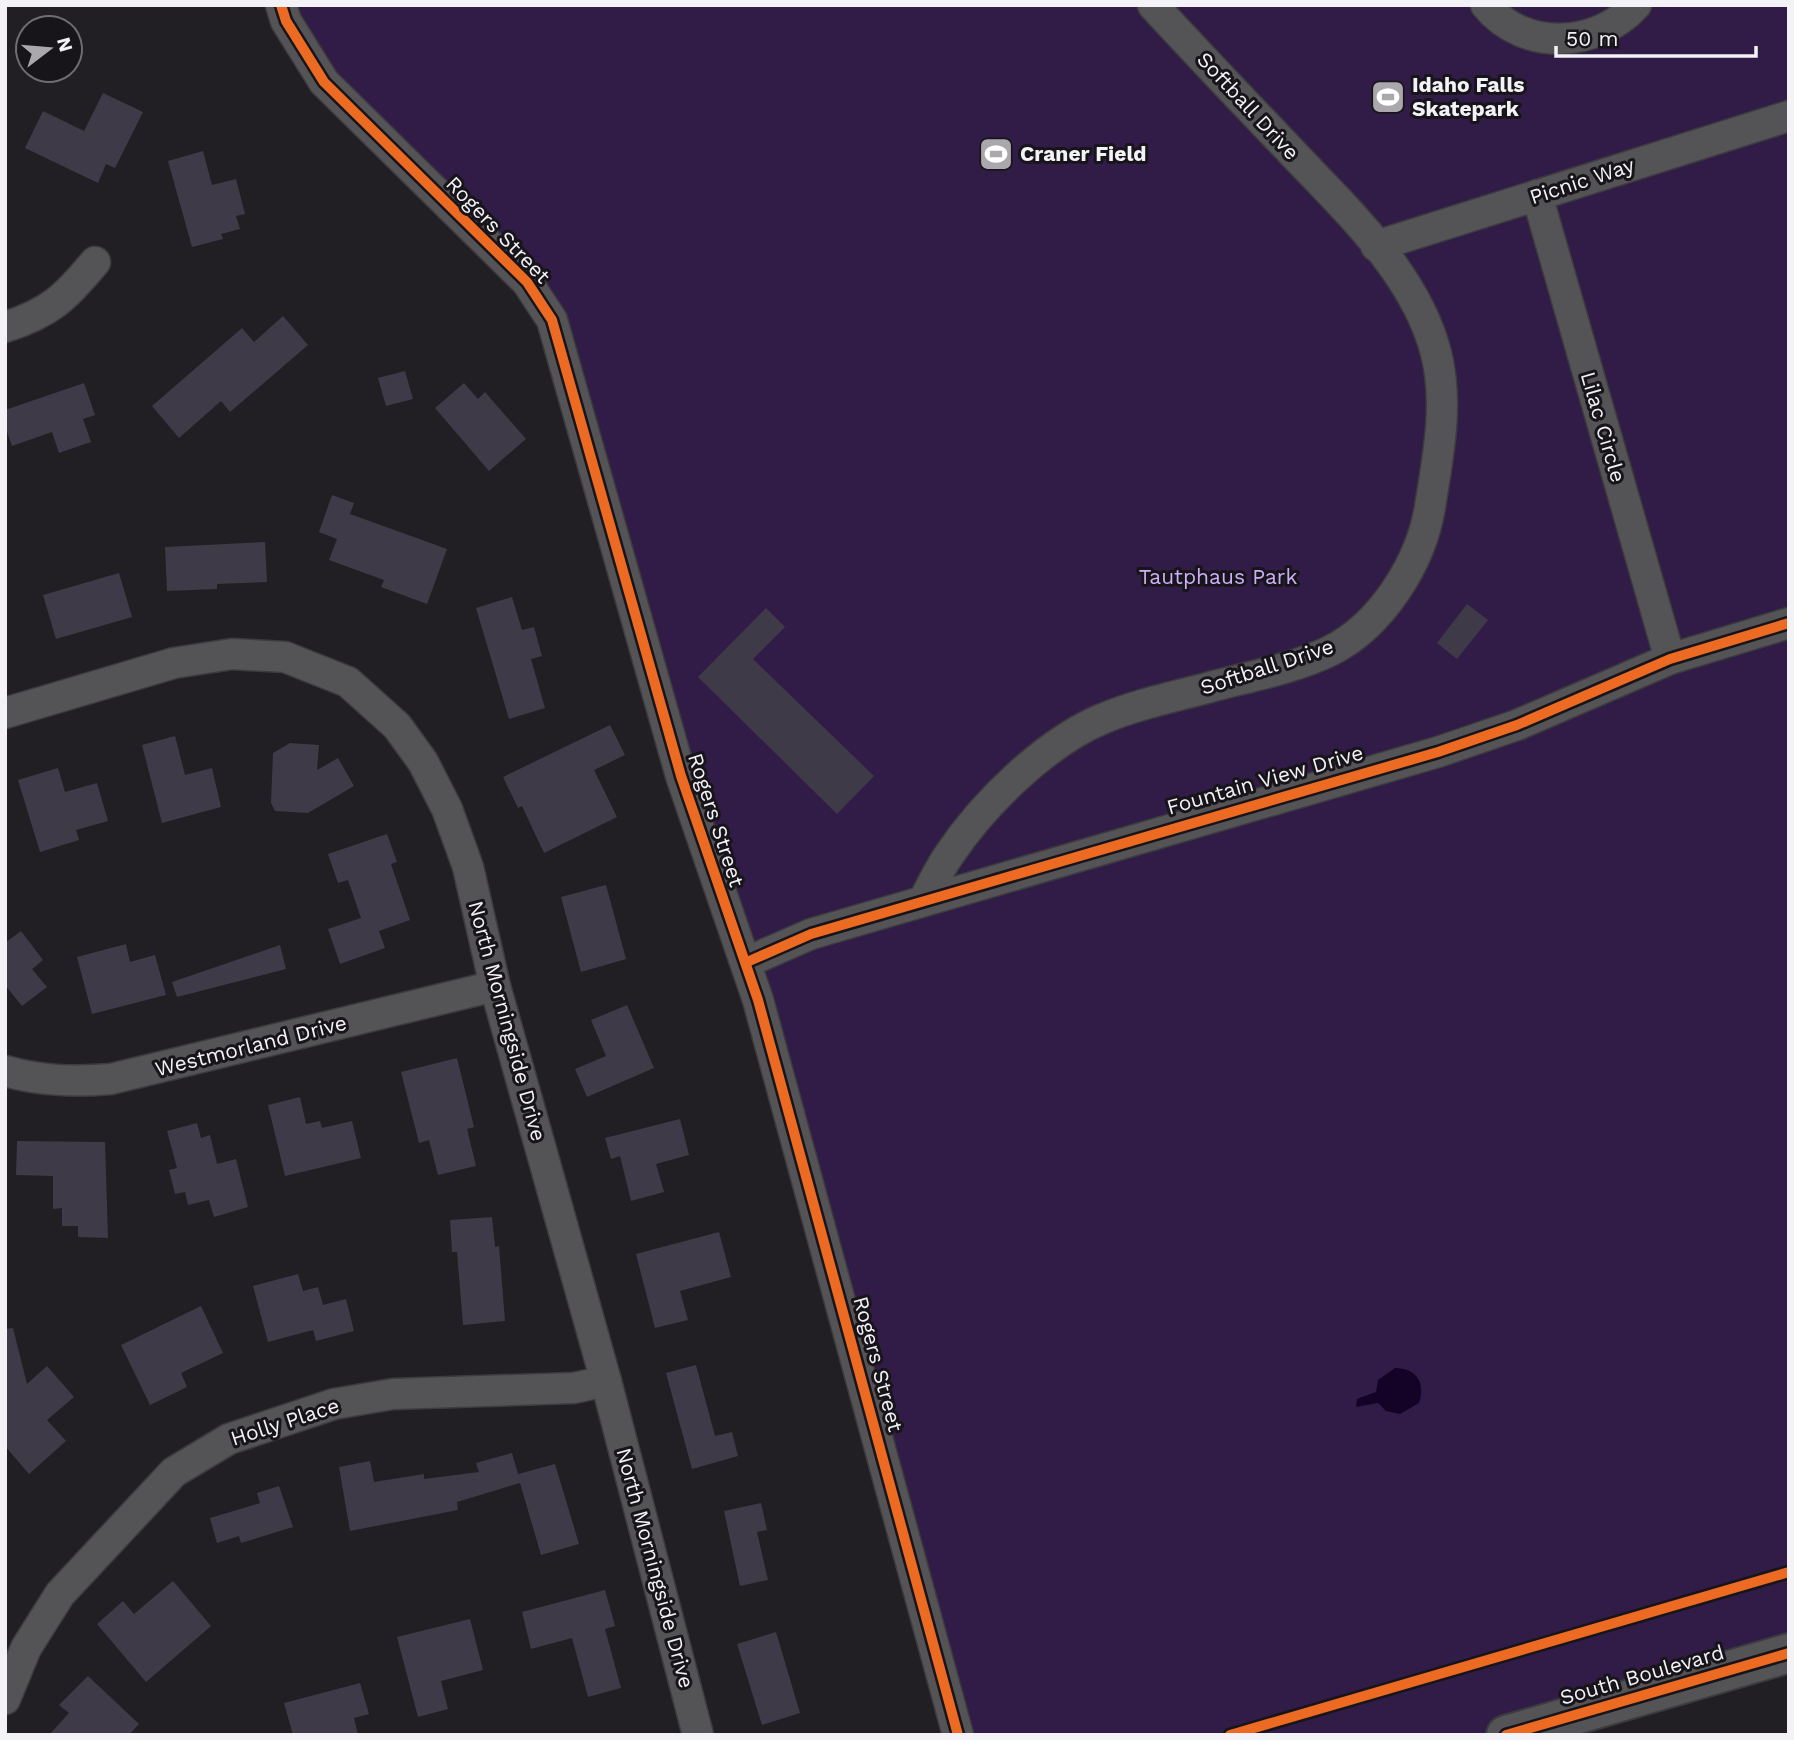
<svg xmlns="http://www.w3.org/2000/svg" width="1794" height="1740" font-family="'Work Sans',sans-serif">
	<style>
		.green { fill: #311c48 }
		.water { fill: #140327 }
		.building { fill: #3f3a47 }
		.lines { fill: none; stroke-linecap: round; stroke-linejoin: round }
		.minor-casing { stroke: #3c3b3e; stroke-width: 33 }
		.tertiary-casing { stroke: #3c3b3e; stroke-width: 42 }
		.minor { stroke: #545356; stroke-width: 30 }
		.tertiary { stroke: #545356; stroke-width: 38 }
		.cycleway-casing { stroke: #17151a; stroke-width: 15 }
		.cycleway { stroke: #ed6a23; stroke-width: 10 }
		.labels { text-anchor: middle; stroke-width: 6; stroke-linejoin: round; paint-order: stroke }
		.poi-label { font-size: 21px; font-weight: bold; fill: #f3f2f6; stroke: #17151a; text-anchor: start }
		.street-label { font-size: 21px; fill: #f3f2f6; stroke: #17151a }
		.park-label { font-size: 21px; fill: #ceaefb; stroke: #17151a }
	</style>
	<rect width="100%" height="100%" fill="#211f23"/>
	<path class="green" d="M281 5H1789V1653L1506 1735H958L552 320 324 82Z"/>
	<path class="water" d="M1395 1368C1417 1368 1426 1384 1419 1403L1400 1414 1386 1411 1378 1403 1356 1407 1357 1399 1376 1392 1378 1380Z"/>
	<g class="building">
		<path d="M103 93 143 112 115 168 106 164 98 183 25 148 43 111 84 131Z"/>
		<path d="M203 151 212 185 236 179 245 214 236 216 240 229 221 234 223 239 192 247 168 161Z"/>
		<path d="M283 316 308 345 230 412 221 401 179 438 152 406 242 328 254 342Z"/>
		<path d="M405 371 413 399 386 406 378 378Z"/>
		<path d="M84 383 95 415 83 419 91 442 59 453 52 432 12 446 5 426V410Z"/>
		<path d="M464 383 478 399 485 392 526 439 489 471 435 408Z"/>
		<path d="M332 495 354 503 350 514 447 549 427 604 381 587 384 580 329 560 337 539 319 532Z"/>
		<path d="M265 542 267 582 217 584V589L167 591 165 547Z"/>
		<path d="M119 573 132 617 56 639 43 595Z"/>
		<path d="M512 597 522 630 534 627 542 656 531 659 545 708 509 719 476 608Z"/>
		<path d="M1467 604 1488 620 1457 659 1437 643Z"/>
		<path d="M766 608 785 627 753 659 874 776 837 814 698 677Z"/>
		<path d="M610 725 625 755 594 770 617 817 544 853 522 806 518 808 503 777Z"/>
		<path d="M175 736 185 775 212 768 221 807 162 823 142 745Z"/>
		<path d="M290 743 319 745 317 770 338 758 354 786 308 813 275 811 271 803 273 753Z"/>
		<path d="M58 768 65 792 97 783 108 821 76 830 79 840 40 852 18 780Z"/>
		<path d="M387 834 397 862 391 864 410 920 379 931 385 948 340 964 328 929 361 918 348 880 338 883 328 854Z"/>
		<path d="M606 885 626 959 581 972 561 897Z"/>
		<path d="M21 931 43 960 32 969 47 987 22 1006 5 985V943Z"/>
		<path d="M126 944 130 962 155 955 166 995 92 1014 77 957Z"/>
		<path d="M280 945 286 969 177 997 172 982Z"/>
		<path d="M627 1005 654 1068 587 1097 575 1069 606 1056 591 1020Z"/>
		<path d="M457 1058 474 1127 467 1129 476 1166 438 1175 429 1140 419 1143 401 1072Z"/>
		<path d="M300 1097 306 1124 320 1121 322 1128 352 1121 361 1158 285 1176 268 1105Z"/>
		<path d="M680 1119 689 1155 656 1164 664 1192 631 1201 620 1156 611 1159 605 1138Z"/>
		<path d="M197 1123 201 1138 210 1135 217 1164 236 1159 248 1207 214 1217 209 1200 188 1205 185 1192 175 1194 169 1170 177 1168 167 1131Z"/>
		<path d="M17 1141 105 1142 108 1238 78 1237V1226H62V1208L53 1209V1176L16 1175Z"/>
		<path d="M492 1217 495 1247 499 1246 505 1321 463 1325 457 1252H452L450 1220Z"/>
		<path d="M719 1232 731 1277 680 1291 688 1320 655 1328 636 1254Z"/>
		<path d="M298 1274 303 1291 318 1287 323 1305 346 1299 354 1331 316 1341 313 1330 268 1342 253 1286Z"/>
		<path d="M201 1306 223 1353 181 1373 187 1387 150 1405 121 1345Z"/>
		<path d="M13 1328 27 1384 47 1366 74 1397 47 1420 66 1441 29 1474 5 1446V1329Z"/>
		<path d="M696 1365 715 1436 732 1432 738 1456 692 1469 666 1373Z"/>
		<path d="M512 1453 518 1474 555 1464 579 1544 541 1555 520 1483 457 1502 458 1510 350 1531 339 1467 370 1461 374 1482 424 1474V1479L479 1472 476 1463Z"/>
		<path d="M279 1486 293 1527 241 1543 239 1536 217 1543 210 1518 260 1503 257 1493Z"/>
		<path d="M761 1503 767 1530 757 1532 768 1580 740 1586 724 1511Z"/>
		<path d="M173 1581 211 1626 146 1682 97 1624 123 1601 134 1614Z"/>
		<path d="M605 1590 615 1626 605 1629 621 1688 588 1697 572 1638 531 1649 522 1612Z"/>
		<path d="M470 1619 483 1670 441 1681 448 1709 418 1717 397 1637Z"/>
		<path d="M776 1632 800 1713 762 1725 737 1644Z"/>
		<path d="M88 1676 139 1724 129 1735H49L69 1713 59 1705Z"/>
		<path d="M360 1683 369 1714 354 1718 358 1735H293L284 1703Z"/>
	</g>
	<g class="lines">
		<g class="minor-casing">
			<g id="minor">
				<path d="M281 5 286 21 324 82 527 282 552 320 681 776 758 1000 958 1735"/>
				<path d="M1486 5C1524 52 1597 48 1636 5"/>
				<path d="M1537 195 1670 659"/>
				<path d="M1376 246 1789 116"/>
				<path d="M5 327C50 313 66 297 95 262"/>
				<path d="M5 713 174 663 232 654 285 657 348 682 397 726 423 762 447 809 468 867 495 986 606 1381 698 1735"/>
				<path d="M924 900C932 885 939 869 949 855 983 804 1045 743 1102 719 1135 705 1172 697 1207 688 1247 677 1293 669 1330 651 1382 625 1421 562 1430 507 1438 456 1449 404 1436 353 1415 271 1342 206 1286 146 1242 100 1197 53 1153 5"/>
				<path d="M747 962 811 934 1438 752 1517 725 1670 659 1789 623"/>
				<path d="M5 1071C41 1081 74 1082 111 1079L495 986"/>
				<path d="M5 1699 26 1648 60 1594 174 1472 229 1439 334 1404 393 1394 574 1388 606 1381"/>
			</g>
		</g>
		<g class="tertiary-casing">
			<path id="tertiary" d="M1506 1735 1789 1653"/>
		</g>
		<use href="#minor" class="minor"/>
		<use href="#tertiary" class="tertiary"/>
		<g class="cycleway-casing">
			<g id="cycleway">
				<path d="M281 5 286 21 324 82 527 282 552 320 681 776 758 1000 958 1735"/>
				<path d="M747 962 811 934 1438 752 1517 725 1670 659 1789 623"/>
				<path d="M1230 1735 1789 1572"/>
				<path d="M1506 1735 1789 1653"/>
			</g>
		</g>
		<use href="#cycleway" class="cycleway"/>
	</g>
	<defs>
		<g id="stadium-square" transform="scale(1.75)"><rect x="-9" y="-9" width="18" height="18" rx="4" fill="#aaa8ac" stroke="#17151a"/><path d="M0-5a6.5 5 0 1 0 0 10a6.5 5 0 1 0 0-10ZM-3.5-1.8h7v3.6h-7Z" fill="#fff"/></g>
	</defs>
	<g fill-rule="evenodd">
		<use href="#stadium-square" x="1388" y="97"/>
		<use href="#stadium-square" x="996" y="154"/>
	</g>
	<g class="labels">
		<g class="poi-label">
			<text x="1412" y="92">Idaho Falls<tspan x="1412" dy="24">Skatepark</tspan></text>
			<text x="1020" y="161">Craner Field</text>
		</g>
		<g class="street-label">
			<text transform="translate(1248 106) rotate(47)" y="7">Softball Drive</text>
			<text transform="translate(1582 181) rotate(-18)" y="7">Picnic Way</text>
			<text transform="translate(498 230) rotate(46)" y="7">Rogers Street</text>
			<text transform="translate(1603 427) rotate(74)" y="7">Lilac Circle</text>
			<text transform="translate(1267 667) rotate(-18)" y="7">Softball Drive</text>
			<text transform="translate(1265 780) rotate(-16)" y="7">Fountain View Drive</text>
			<text transform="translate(716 820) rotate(72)" y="7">Rogers Street</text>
			<text transform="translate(507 1021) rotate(75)" y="7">North Morningside Drive</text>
			<text transform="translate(251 1046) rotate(-14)" y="7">Westmorland Drive</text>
			<text transform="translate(878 1364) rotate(75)" y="7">Rogers Street</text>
			<text transform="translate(285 1422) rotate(-18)" y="7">Holly Place</text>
			<text transform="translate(655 1568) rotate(75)" y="7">North Morningside Drive</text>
			<text transform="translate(1642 1675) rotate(-16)" y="7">South Boulevard</text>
		</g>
		<g class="park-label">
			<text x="1218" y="584">Tautphaus Park</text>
		</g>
	</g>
	<rect width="1794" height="1740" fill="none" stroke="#f3f2f6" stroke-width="14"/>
	<g transform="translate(49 49) rotate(74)"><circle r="33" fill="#17151a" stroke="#6f6d72" stroke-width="2"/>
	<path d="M0-5L12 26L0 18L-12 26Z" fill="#aaa8ac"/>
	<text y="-10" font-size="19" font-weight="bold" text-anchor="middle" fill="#f3f2f6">N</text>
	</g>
	<path d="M1556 46v10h200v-10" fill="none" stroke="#f3f2f6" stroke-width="3.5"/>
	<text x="1566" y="46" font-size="21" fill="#f3f2f6" stroke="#17151a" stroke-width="5" paint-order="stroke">50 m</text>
</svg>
